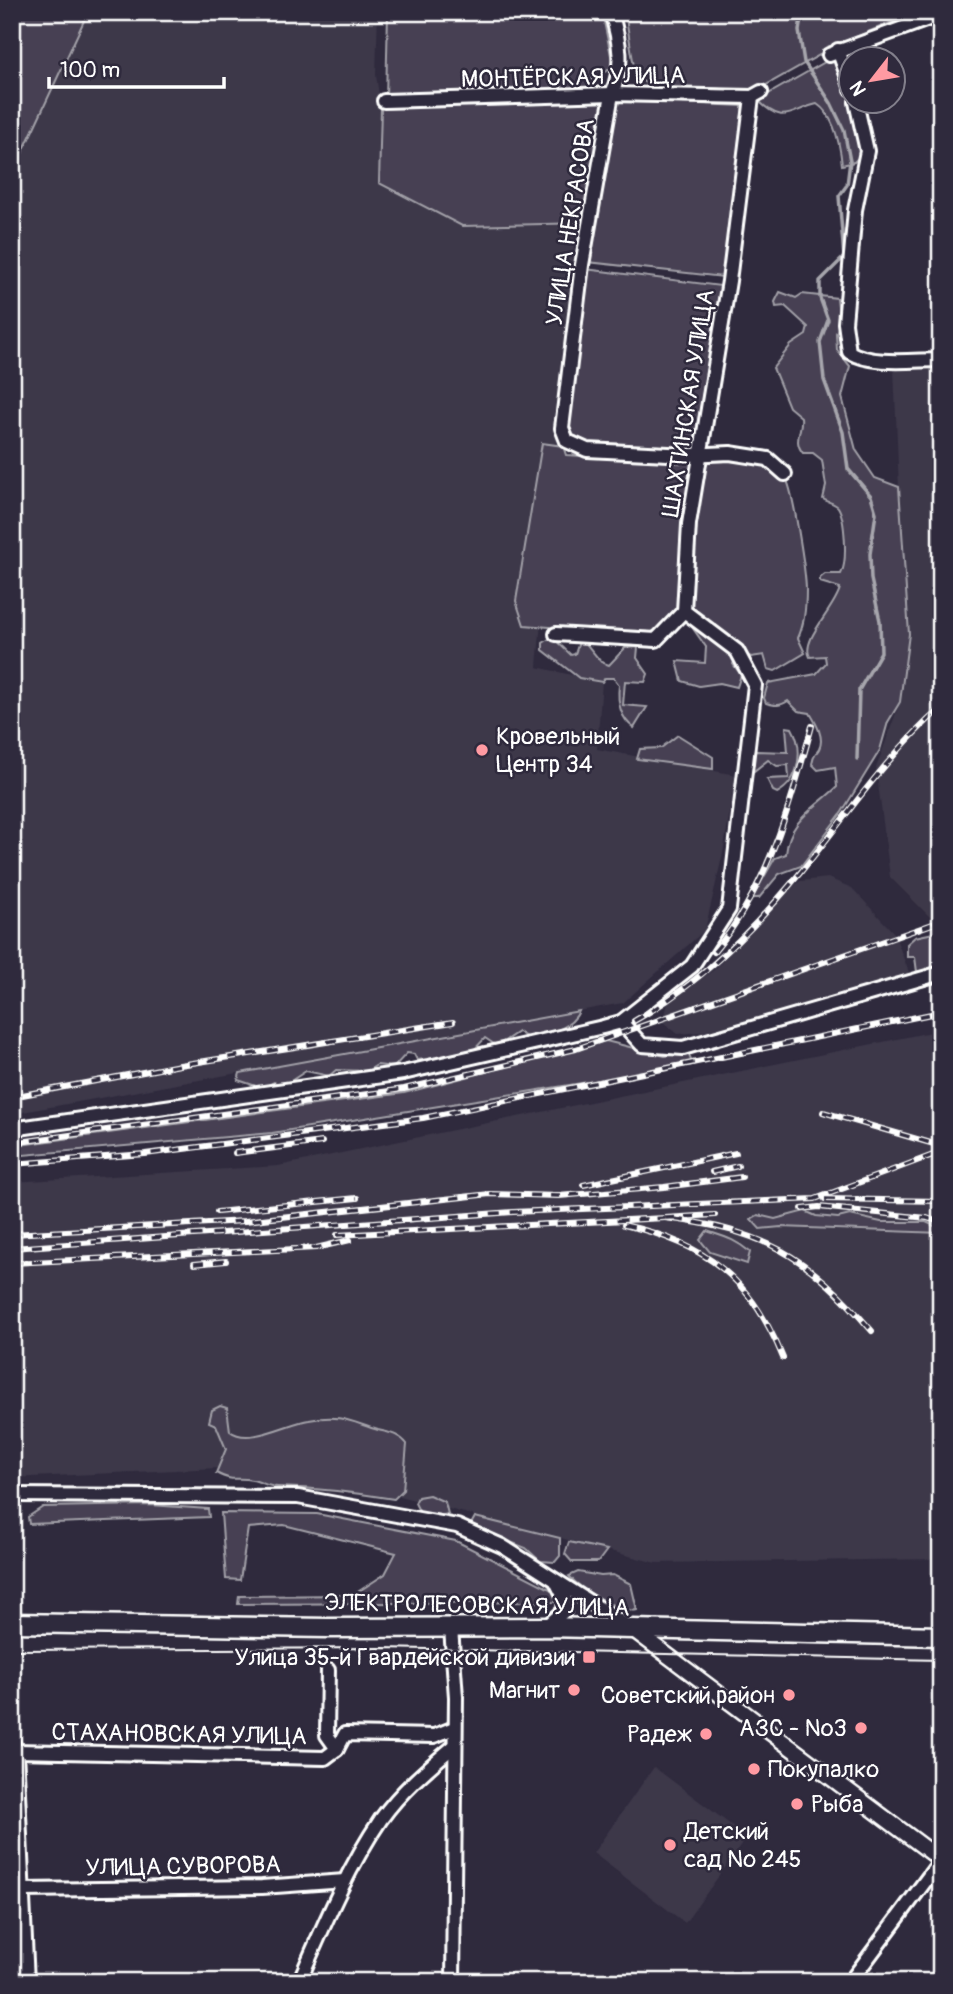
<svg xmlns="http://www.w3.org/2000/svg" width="953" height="1994" font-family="Pangolin,sans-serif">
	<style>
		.built { fill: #3c3749 }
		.green { fill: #464152; stroke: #a2a0a8; stroke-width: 2 }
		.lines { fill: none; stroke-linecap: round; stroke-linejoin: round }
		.stream { stroke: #a7a6ad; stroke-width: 3.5 }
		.minor-casing { stroke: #fff; stroke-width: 18 }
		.tertiary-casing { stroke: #fff; stroke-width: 19 }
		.primary-casing { stroke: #fff; stroke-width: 23 }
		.minor { stroke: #2f2a3d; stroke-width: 12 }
		.tertiary { stroke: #2f2a3d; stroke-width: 14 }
		.primary { stroke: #2f2a3d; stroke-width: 18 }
		.tram { stroke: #fff; stroke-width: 2 }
		.rail-casing { stroke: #fff; stroke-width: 6 }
		.rail { stroke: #2f2a3d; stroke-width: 3.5; stroke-dasharray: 10; stroke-linecap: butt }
		.poi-dot { fill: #ff9aa2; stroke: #2f2a3d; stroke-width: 2.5 }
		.labels { text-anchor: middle; stroke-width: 5; stroke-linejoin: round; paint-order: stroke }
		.street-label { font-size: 24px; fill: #fff; stroke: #2f2a3d }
		.poi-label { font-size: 24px; fill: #fff; stroke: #2f2a3d; text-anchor: end }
	</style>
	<rect width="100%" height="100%" fill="#2f2a3d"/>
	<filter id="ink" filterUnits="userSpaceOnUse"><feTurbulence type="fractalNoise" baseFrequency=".0143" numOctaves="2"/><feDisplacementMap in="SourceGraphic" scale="14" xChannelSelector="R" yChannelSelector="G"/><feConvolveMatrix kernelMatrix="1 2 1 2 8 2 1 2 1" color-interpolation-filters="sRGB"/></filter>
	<g filter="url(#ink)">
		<g class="built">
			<path d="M88 12H378L376 75 381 108 379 183 576 222 537 667 602 682 597 749 736 775 723 853 705 930 623 1003 12 1114V175Z"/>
			<path d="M894 369 941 370V928L890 877 876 768 900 702 909 634 901 538Z"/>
			<path d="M828 878 852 888 894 933 910 975 828 996 718 1031 678 1034 663 1022 668 1003 716 968 788 890 800 881Z"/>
			<path d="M941 1030V1559L656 1563 280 1465 12 1478V1182L278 1166Z"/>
			<path d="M654 1767 747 1837 685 1923 593 1853Z"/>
		</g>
		<g class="green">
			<path d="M12 12H88L12 175Z"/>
			<path d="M388 12H602L613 65 606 72 593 71 592 88 386 99Z"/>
			<path d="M625 12H910L912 14 841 43 754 92 709 88 653 91 635 73Z"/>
			<path d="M834 57 851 102 862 154 854 162 842 165C840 145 835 116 817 104 791 110 784 127 758 100Z"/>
			<path d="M616 100 743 106 723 277 588 262Z"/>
			<path d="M604 101 587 223 462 226 379 183 381 108Z"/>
			<path d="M585 269 721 286 693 451 590 445 572 437 566 421Z"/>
			<path d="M780 292 796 298 802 294 837 298 840 323 836 333 837 350 850 366 842 397 856 450 875 478 899 487 909 634 900 702 888 722 880 750 842 812 801 866 779 874 759 898H752L775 858 786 854C789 820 814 809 837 787L835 767 818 770 812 764C813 756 815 755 819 749 825 738 816 723 810 713L798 711 788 701C780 706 776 706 766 703L764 698 768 683 816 674 826 663 825 656 810 657C800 640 835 609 840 588L820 582V578L825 574H841C848 561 845 518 838 507 835 503 827 502 823 499L826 486 822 460 813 453H803C792 440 803 431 801 417L789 407 773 368 791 345 806 335 808 327 785 306 776 307 775 302Z"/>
			<path d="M542 443 563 446 566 455 693 462 681 531 679 611 653 635 524 625 516 601Z"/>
			<path d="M730 458C748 461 772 461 785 477 793 486 806 575 806 590 806 607 805 623 798 638L805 653 775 671 768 669 764 655 751 657 744 654 736 657 733 664 741 675 737 687 720 683 699 686 682 681 677 661 705 663 706 647 687 620 690 532 705 460Z"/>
			<path d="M552 637 571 655 575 654 579 642 584 641 601 662 609 665 625 648 638 647 637 658 648 674 645 682 625 681 623 705 647 707 634 728C620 718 617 702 619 685L614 678H605L602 682 579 678 543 650V643Z"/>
			<path d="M786 727 792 728C804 749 800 781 777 793L773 791 767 779 789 778 788 765 777 766 768 760 754 771 750 769V758L756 751 788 752Z"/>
			<path d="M678 735 713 757V769L637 759 640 749 661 748Z"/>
			<path d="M938 932 941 965 925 972H917L915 957H907V944L915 937Z"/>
			<path d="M579 1011C571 1030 547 1034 528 1038L518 1032 497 1046 485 1038 473 1051 463 1055 417 1060 414 1054 407 1053 394 1067 377 1065 367 1071 336 1070 329 1076 306 1071 283 1086 274 1082 262 1088 238 1080 240 1073Z"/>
			<path d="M606 1041 665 1056 688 1053 693 1065 272 1133 12 1156V1146L404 1093Z"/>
			<path d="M805 1211 816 1216 838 1218 850 1215 881 1222H926L941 1229V1233L781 1227 760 1229 751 1219 758 1215 775 1219Z"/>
			<path d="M707 1231C725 1237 735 1239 750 1252L747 1264 710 1252 700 1240Z"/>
			<path d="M220 1406 227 1408 230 1431C249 1446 287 1423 309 1420 341 1414 349 1421 378 1430 390 1433 399 1434 407 1444L403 1490 394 1499C358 1493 313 1488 278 1487 268 1487 260 1481 252 1480 235 1476 235 1483 216 1473L226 1449 216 1425 209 1422 212 1410Z"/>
			<path d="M429 1495 445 1502 448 1514 439 1516 420 1513 415 1503 418 1497Z"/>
			<path d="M150 1505 208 1509 209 1517 29 1524 28 1517 43 1507Z"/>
			<path d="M221 1513 317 1514 456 1541 558 1593 557 1602 238 1604 239 1596 353 1595 385 1574 396 1553 284 1525 248 1528 240 1580 226 1579Z"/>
			<path d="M475 1517 560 1538V1556L555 1562 540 1561 526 1548 470 1526Z"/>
			<path d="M569 1542 607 1550 598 1562H572L565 1554Z"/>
			<path d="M578 1572 601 1576 613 1575 631 1584 637 1610C621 1614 580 1589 569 1576Z"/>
		</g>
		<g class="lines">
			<path class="stream" d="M802 12 799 31 804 62 831 103 844 130 850 161 847 185 839 196 844 257 820 281V298L828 320 820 342 824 380 843 432 848 469 871 496 876 513 870 554 871 579 880 621 881 652 859 690 857 759"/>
			<g class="minor-casing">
				<g id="minor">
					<path d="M611 12C620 42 624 65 612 94L582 265 562 428 567 441 587 450 689 455 730 453 768 459 785 474"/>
					<path d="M838 50 852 89"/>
					<path d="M829 55 931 18H941"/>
					<path d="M384 101 612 94 752 97 761 92"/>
					<path d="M856 102 867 151 855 210 845 323 849 352C874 366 912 360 941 360"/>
					<path d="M556 634 656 640 684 611"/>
					<path d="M621 1022 642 1045 683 1048 941 973"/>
					<path d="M12 1129 403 1073 603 1027 621 1022 692 966 729 909 755 685 737 651 684 611 689 524 729 281 752 97"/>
					<path d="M12 1495 298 1497 457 1526 502 1546 632 1629"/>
					<path d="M546 1627 564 1611 565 1599 556 1581"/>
					<path d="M451 1628 456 1697 453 1982"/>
					<path d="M328 1670 327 1735 337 1749"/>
					<path d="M12 1742 16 1751 27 1982"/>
					<path d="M16 1751 325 1758 337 1749 345 1734 434 1736 454 1728"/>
					<path d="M22 1890 262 1887 345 1881"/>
					<path d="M299 1982C323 1927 347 1869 381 1819 401 1791 427 1769 453 1747"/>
					<path d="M850 1982 941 1860"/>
				</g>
			</g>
			<g class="tertiary-casing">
				<path id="tertiary" d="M635 1631 941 1860"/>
			</g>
			<g class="primary-casing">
				<path id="primary" d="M12 1623 328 1628 546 1627 941 1636"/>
			</g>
			<use href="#minor" class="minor"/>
			<use href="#tertiary" class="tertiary"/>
			<use href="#primary" class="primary"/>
			<path class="tram" d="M12 1650 382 1648 941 1660"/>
			<g class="rail-casing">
				<g id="rail">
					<path d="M714 952C768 888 790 805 812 726"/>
					<path d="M634 1021C698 986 754 929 800 873 846 817 886 756 941 708"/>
					<path d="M12 1097 180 1065 453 1022"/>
					<path d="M823 1112 941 1146"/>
					<path d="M12 1143 404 1089 576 1049 941 921"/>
					<path d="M235 1153 322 1142"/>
					<path d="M12 1164 145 1154 423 1118 941 1012"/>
					<path d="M712 1172 738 1166"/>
					<path d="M583 1185 736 1153"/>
					<path d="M825 1199 941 1201"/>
					<path d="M802 1209 819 1207 927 1218 941 1223"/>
					<path d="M217 1212 357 1198"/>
					<path d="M715 1215 665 1218C764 1230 807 1255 872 1331"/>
					<path d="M624 1225C706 1243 752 1280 783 1358"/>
					<path d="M12 1234 245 1221 490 1194 559 1196 664 1187 742 1177"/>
					<path d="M337 1235 665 1218"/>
					<path d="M12 1248 513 1212 815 1199 941 1152"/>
					<path d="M12 1263 316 1248 350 1240"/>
					<path d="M194 1264 226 1261"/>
				</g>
			</g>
			<use href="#rail" class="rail"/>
		</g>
	</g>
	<g class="poi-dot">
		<circle cx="482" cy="750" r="7"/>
		<rect x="582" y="1650" width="14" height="14" rx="3.5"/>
		<circle cx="574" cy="1690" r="7"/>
		<circle cx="789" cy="1695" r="7"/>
		<circle cx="861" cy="1728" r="7"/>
		<circle cx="706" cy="1734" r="7"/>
		<circle cx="754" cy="1769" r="7"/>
		<circle cx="797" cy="1804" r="7"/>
		<circle cx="670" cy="1845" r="7"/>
	</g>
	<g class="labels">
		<g class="street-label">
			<text transform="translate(573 77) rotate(-1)" y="8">МОНТЁРСКАЯ УЛИЦА</text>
			<text transform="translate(570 222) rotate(-81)" y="8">УЛИЦА НЕКРАСОВА</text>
			<text transform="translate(688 403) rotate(-81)" y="8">ШАХТИНСКАЯ УЛИЦА</text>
			<text transform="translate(477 1605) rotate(1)" y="8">ЭЛЕКТРОЛЕСОВСКАЯ УЛИЦА</text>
			<text transform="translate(179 1734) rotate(1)" y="8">СТАХАНОВСКАЯ УЛИЦА</text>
			<text transform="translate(183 1866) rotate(-1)" y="8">УЛИЦА СУВОРОВА</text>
		</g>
		<g class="poi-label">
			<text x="496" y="744" text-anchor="start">Кровельный<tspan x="496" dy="28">Центр 34</tspan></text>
			<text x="575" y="1665">Улица 35-й Гвардейской дивизии</text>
			<text x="560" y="1698">Магнит</text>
			<text x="775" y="1703">Советский район</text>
			<text x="847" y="1736">АЗС - №3</text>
			<text x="692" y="1742">Радеж</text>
			<text x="768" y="1777" text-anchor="start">Покупалко</text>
			<text x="811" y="1812" text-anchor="start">Рыба</text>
			<text x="684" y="1839" text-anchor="start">Детский<tspan x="684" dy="28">сад № 245</tspan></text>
		</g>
	</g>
	<rect width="953" height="1994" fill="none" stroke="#2f2a3d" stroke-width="42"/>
	<rect x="21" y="21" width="911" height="1952" fill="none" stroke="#fff" stroke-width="2.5" filter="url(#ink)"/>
	<g transform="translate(872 80) rotate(239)"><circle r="33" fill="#2f2a3d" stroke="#827f8b" stroke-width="2"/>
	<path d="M0-5L12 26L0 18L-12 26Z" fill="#ff9aa2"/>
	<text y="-10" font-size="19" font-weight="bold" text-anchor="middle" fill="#ffffff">N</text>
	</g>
	<path d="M49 77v10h175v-10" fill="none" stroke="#ffffff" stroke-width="3.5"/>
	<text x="60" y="77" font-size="21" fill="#ffffff" stroke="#2f2a3d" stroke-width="5" paint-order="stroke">100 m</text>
</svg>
